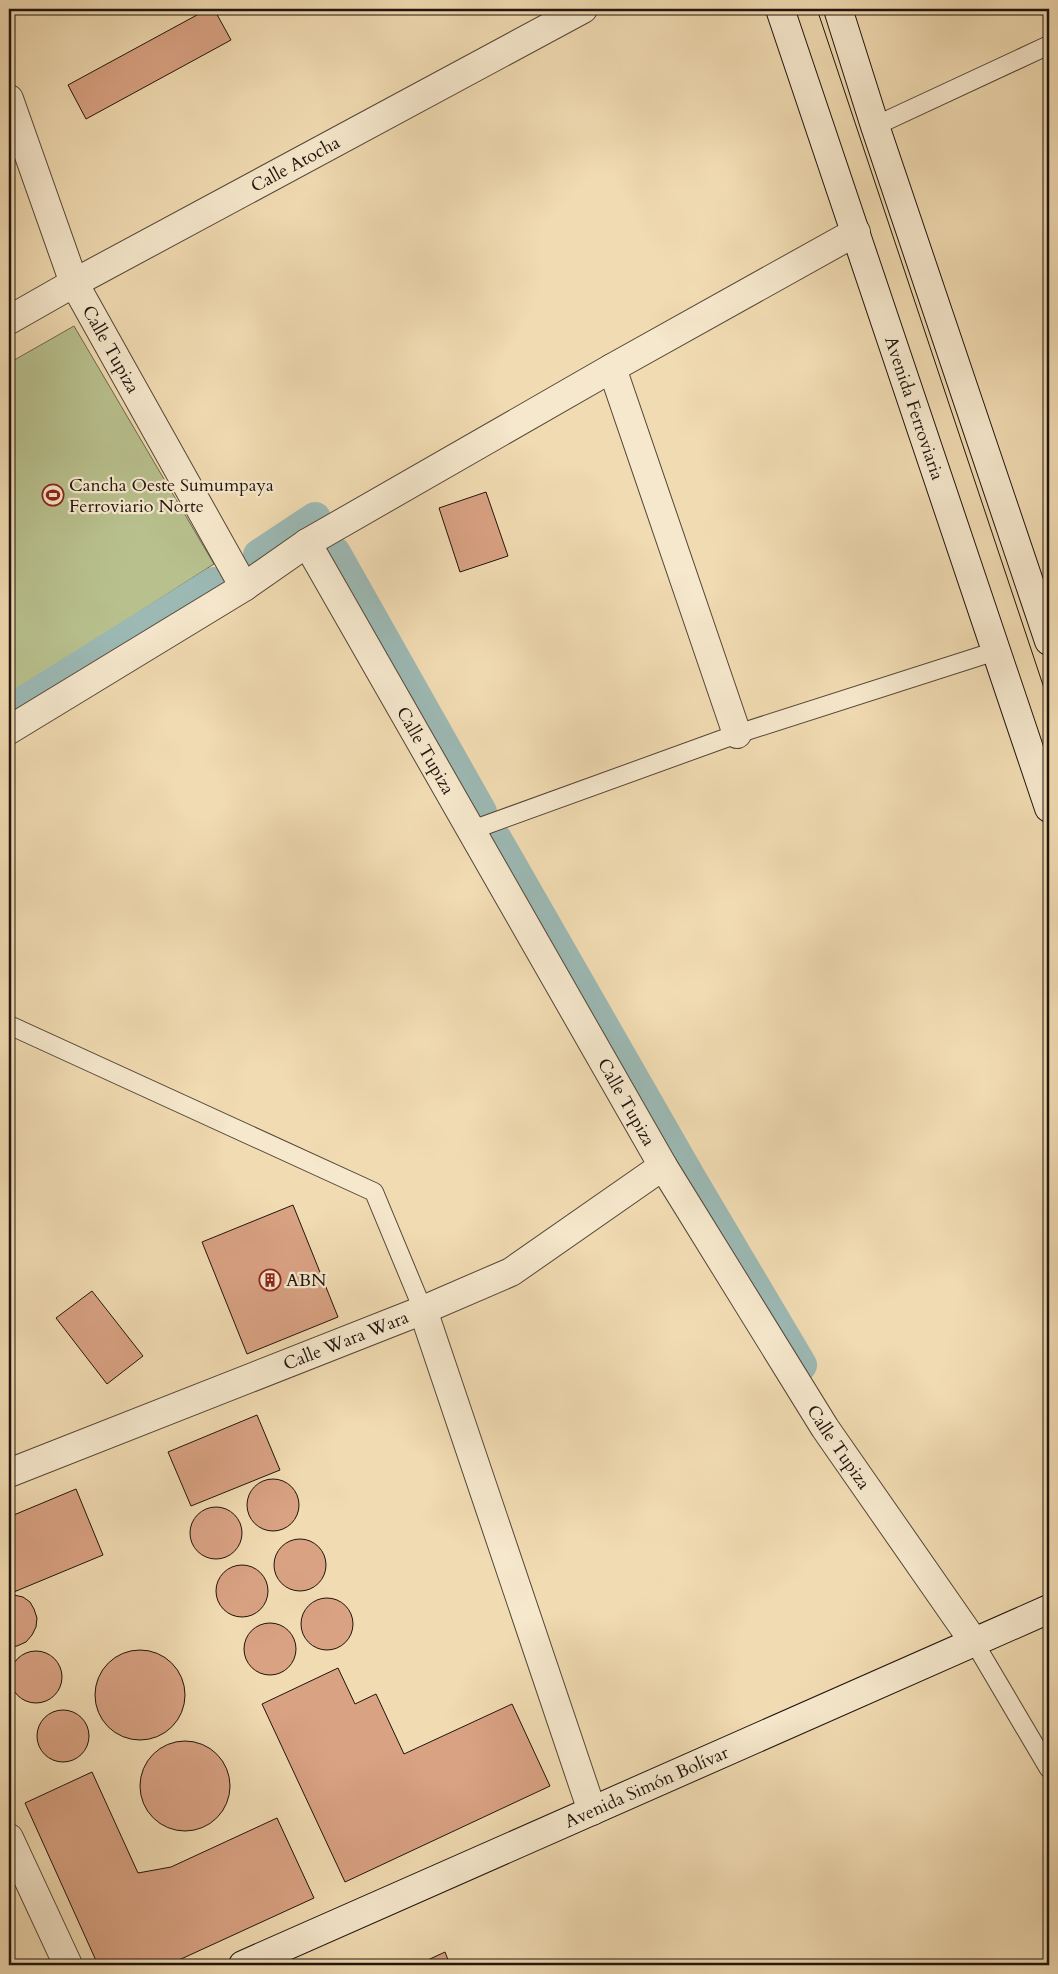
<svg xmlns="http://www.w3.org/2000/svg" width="1058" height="1974" font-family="Cardo,serif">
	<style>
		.green { fill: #b8c18e; stroke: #6c6a4e }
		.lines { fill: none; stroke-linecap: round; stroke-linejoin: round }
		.canal { stroke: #9cb9b4; stroke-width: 32 }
		.building { fill: #d9a283; stroke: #20140d }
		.lane-casing { stroke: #544636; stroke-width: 20 }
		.street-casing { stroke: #544636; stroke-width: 30 }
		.secondary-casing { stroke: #20140d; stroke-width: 30 }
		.lane { stroke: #f6e8cd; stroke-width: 18 }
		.street { stroke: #f6e8cd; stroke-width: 28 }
		.secondary { stroke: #f6e8cd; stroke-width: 28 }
		.tram { stroke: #20140d; stroke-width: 1 }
		.labels { text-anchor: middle; stroke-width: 4.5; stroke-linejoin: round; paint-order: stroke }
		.street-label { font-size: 18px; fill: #20140d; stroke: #f6e8cd }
		.poi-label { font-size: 18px; fill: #20140d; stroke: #f6e8cd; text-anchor: start }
	</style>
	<rect width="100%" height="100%" fill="#f1dbb2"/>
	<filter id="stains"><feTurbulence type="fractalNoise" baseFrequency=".004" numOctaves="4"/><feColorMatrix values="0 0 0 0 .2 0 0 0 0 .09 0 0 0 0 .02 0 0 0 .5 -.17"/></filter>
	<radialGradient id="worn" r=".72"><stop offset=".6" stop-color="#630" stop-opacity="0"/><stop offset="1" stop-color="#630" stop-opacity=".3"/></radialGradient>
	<path class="green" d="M74 326 214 564 9 695V363Z"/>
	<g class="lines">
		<g class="canal">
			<path d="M335 553 481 812"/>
			<path d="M259 555 315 518"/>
			<path d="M9 711 214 583"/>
			<path d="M496 839 689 1176 801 1365"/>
		</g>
	</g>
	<g class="building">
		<path d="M208 9H214L231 40 86 119 68 85Z"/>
		<path d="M486 492 508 556 460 572 439 508Z"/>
		<path d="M293 1205 338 1317 247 1354 202 1242Z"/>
		<path d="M92 1291 143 1356 107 1384 56 1318Z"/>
		<path d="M257 1415 280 1470 191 1506 168 1452Z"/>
		<circle cx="273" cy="1505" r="26"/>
		<path d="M76 1489 103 1555 9 1594V1517Z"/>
		<circle cx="216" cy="1533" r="26"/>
		<circle cx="300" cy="1565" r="26"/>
		<circle cx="242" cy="1591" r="26"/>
		<path d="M9 1594 23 1597 30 1602 34 1609 37 1618 36 1627 32 1635 26 1642 17 1646 9 1647Z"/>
		<circle cx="327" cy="1624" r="26"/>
		<circle cx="270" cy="1649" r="26"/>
		<circle cx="140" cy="1695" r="45"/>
		<circle cx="36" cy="1677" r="26"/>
		<path d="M338 1668 355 1704 376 1694 404 1754 512 1704 550 1786 345 1882 262 1704Z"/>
		<circle cx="63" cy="1736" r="26"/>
		<circle cx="185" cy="1786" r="45"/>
		<path d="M92 1772 138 1873 171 1867 277 1818 314 1898 168 1965H98L25 1803Z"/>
		<path d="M445 1952 450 1965H417Z"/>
	</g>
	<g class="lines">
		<g class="lane-casing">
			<g id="lane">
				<path d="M875 126 1049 45"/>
				<path d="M472 830 737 734 996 651"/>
				<path d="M9 1025 374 1192 423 1310"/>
				<path d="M974 1642 1049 1769"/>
			</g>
		</g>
		<g class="street-casing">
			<g id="street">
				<path id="s1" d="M9 99 74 283 244 587"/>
				<path id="s2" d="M9 320 74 283 583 9"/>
				<path d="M612 368 737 734"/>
				<path id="s3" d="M307 543 663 1166 825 1428 974 1642"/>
				<path d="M9 730 244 587 307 543 612 368 856 232"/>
				<path d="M423 1310 592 1811"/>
				<path id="s4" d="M9 1473 423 1310 511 1272 663 1166"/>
				<path d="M9 1838 68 1965"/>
			</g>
		</g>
		<g class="secondary-casing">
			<g id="secondary">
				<path id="s5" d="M780 9 1049 808"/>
				<path d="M838 9 875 126 1049 641"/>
				<path id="s6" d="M243 1965 1049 1609"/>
			</g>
		</g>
		<use href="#lane" class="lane"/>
		<use href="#street" class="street"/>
		<use href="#secondary" class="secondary"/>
		<path class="tram" d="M817 9 1049 703"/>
	</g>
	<defs>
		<g id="stadium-ring" transform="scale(1.125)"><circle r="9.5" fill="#f6e8cd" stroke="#8f2418" stroke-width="1.5"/><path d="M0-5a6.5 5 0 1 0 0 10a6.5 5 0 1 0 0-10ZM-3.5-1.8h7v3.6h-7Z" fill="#8f2418"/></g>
		<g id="building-ring" transform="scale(1.125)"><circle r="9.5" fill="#f6e8cd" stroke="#8f2418" stroke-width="1.5"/><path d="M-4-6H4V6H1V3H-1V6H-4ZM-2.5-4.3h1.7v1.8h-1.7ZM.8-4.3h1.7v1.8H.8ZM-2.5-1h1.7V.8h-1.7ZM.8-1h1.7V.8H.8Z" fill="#8f2418"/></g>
	</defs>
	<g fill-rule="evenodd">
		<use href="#stadium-ring" x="53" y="495"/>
		<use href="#building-ring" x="270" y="1280"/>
	</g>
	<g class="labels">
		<g class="street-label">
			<text dy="6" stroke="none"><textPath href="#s2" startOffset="326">Calle Atocha</textPath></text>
			<text dy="6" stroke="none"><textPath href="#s1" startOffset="271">Calle Tupiza</textPath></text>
			<text dy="6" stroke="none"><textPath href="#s5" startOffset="421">Avenida Ferroviaria</textPath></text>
			<text dy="6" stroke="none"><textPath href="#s3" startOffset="239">Calle Tupiza</textPath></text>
			<text dy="6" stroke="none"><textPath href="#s3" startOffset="644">Calle Tupiza</textPath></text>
			<text dy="6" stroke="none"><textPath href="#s4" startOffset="362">Calle Wara Wara</textPath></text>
			<text dy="6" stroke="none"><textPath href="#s3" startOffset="1049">Calle Tupiza</textPath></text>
			<text dy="6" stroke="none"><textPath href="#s6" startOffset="441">Avenida Simón Bolívar</textPath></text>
		</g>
		<g class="poi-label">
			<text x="69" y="491">Cancha Oeste Sumumpaya<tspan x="69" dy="21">Ferroviario Norte</tspan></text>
			<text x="286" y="1286">ABN</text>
		</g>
	</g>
	<rect width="1058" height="1974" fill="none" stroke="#f1dbb2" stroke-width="30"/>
	<rect x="10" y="10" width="1038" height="1954" fill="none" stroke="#20140d" stroke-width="2.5"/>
	<rect x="15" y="15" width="1028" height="1944" fill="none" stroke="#20140d"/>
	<rect width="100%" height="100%" filter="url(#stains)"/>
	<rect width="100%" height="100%" fill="url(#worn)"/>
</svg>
